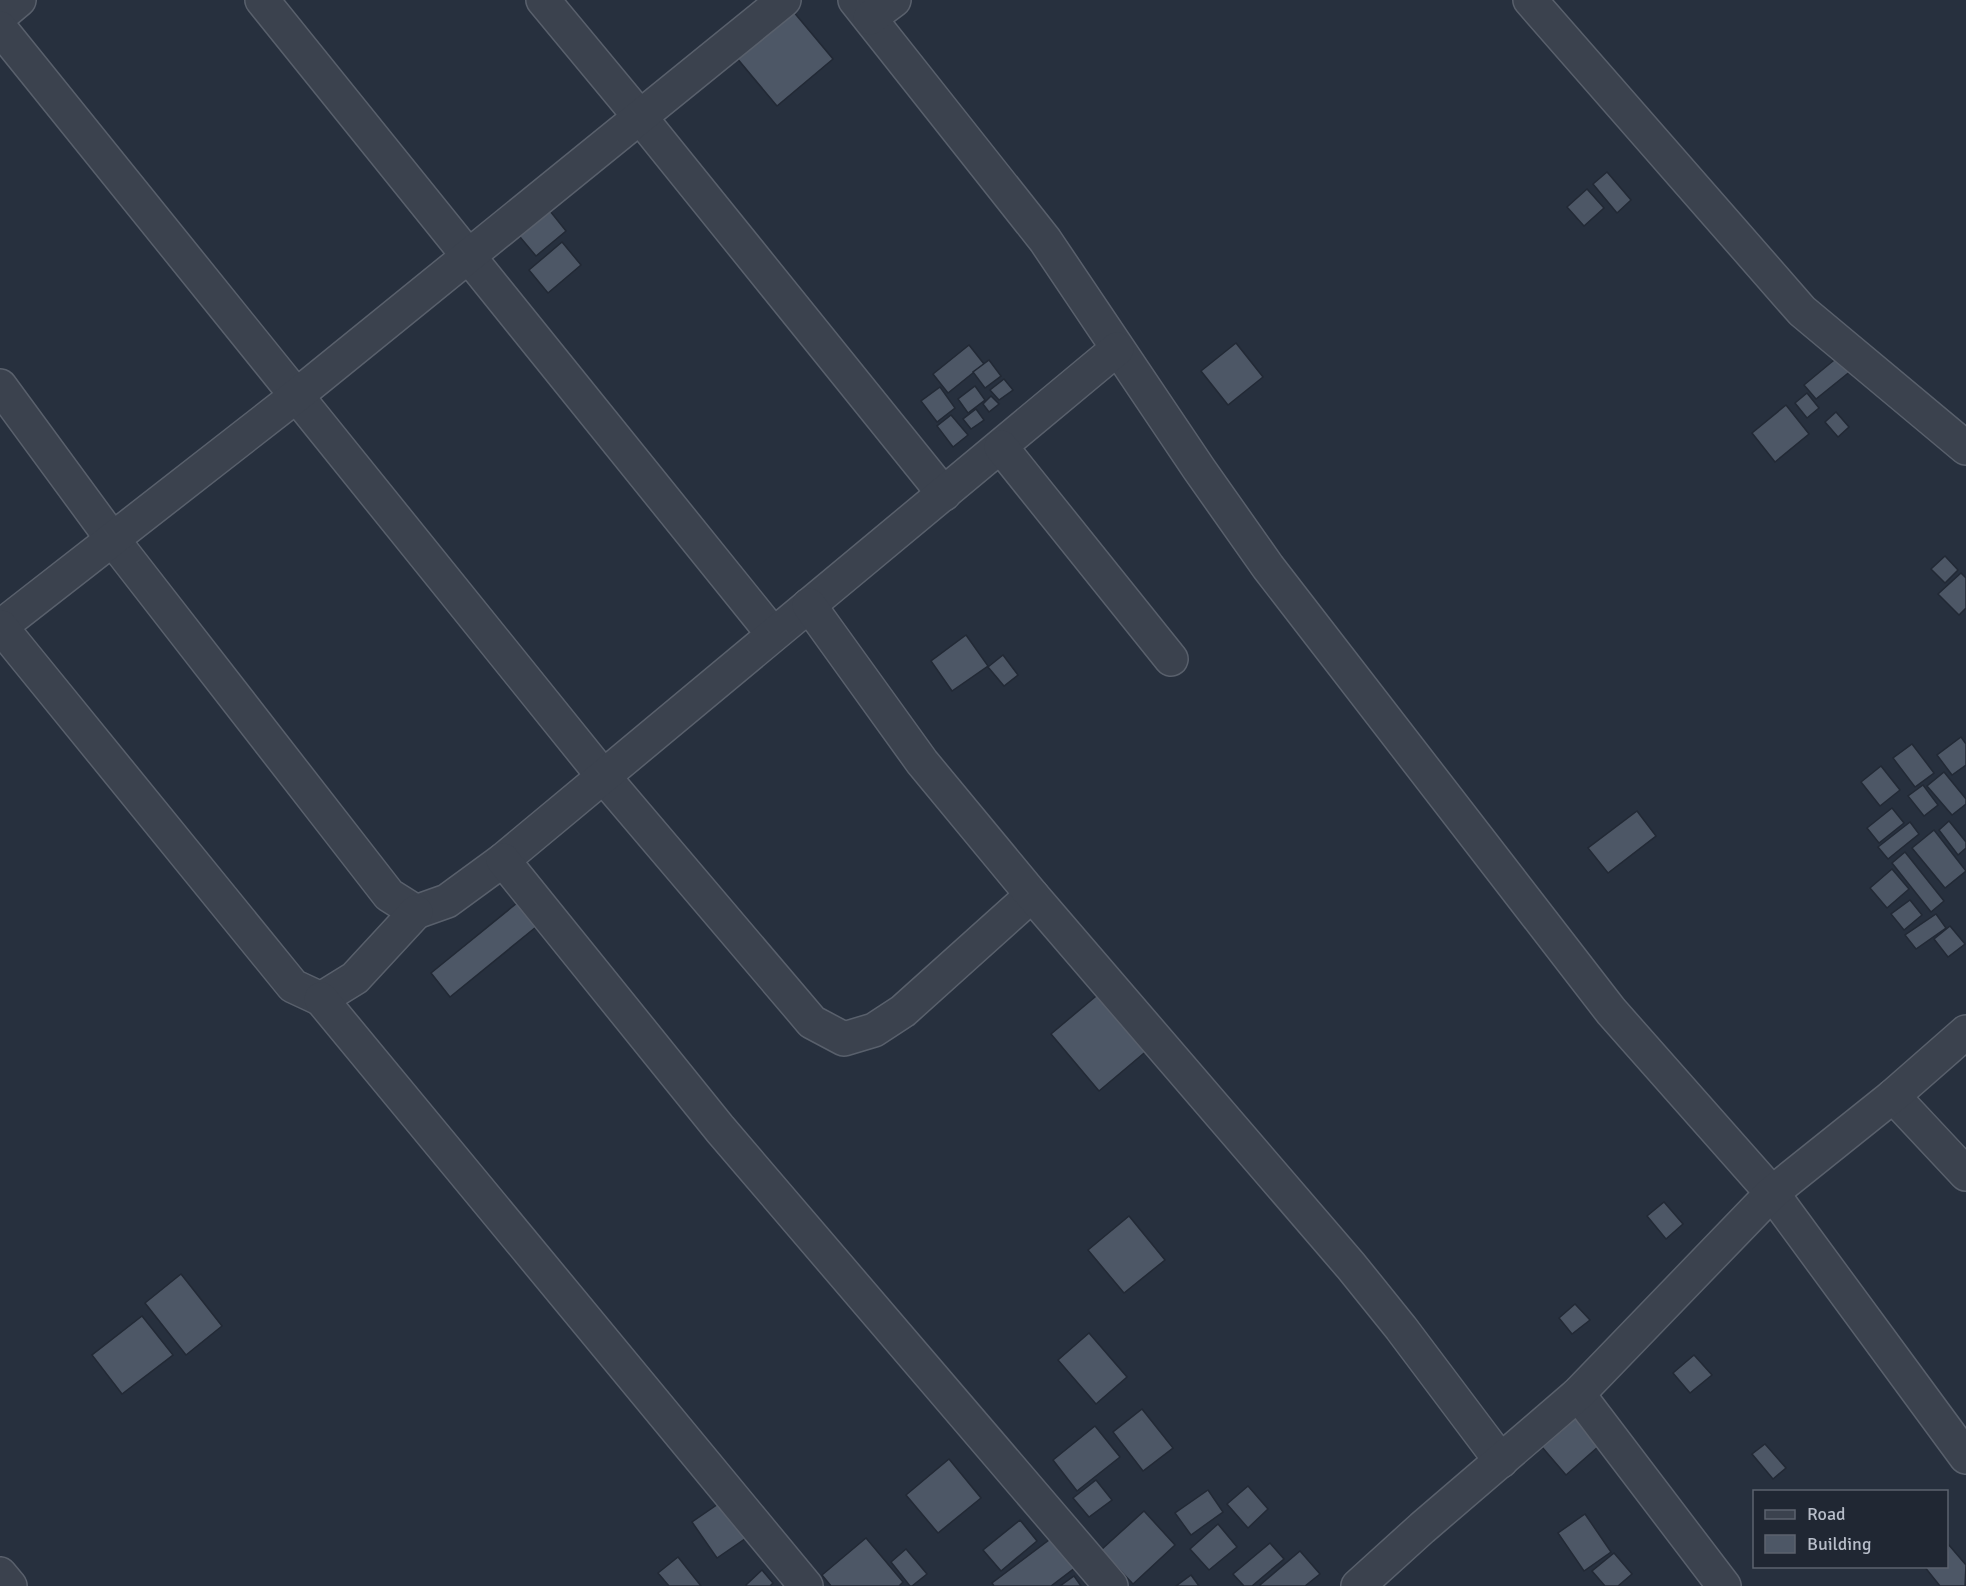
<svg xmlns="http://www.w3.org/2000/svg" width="1966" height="1586" font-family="Signika,sans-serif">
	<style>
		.building { fill: #4d5766; stroke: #222935; stroke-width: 1.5 }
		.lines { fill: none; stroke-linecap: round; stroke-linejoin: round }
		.minor-casing { stroke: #59606c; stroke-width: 36 }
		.minor { stroke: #3b424e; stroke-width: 33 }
	</style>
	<rect width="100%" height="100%" fill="#27303e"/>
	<g class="building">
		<path d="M787 4 833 59 777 106 731 51Z"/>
		<path d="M1607 172 1631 200 1617 213 1593 184Z"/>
		<path d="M1587 189 1604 208 1584 226 1567 207Z"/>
		<path d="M546 206 566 231 536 256 515 231Z"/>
		<path d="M562 242 581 265 548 293 529 270Z"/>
		<path d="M1236 343 1263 377 1228 405 1201 371Z"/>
		<path d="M969 345 984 364 948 393 933 374Z"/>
		<path d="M1845 351 1857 366 1816 399 1804 385Z"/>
		<path d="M989 360 1001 376 985 388 973 372Z"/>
		<path d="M1004 379 1013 390 999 400 990 390Z"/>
		<path d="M975 386 985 400 968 413 958 399Z"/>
		<path d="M940 387 955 408 937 422 921 401Z"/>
		<path d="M1807 393 1819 408 1807 418 1795 403Z"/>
		<path d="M991 396 999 404 989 412 983 404Z"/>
		<path d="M1786 405 1809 434 1775 462 1752 433Z"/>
		<path d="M976 409 984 420 971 429 963 419Z"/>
		<path d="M1836 412 1849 427 1838 437 1825 422Z"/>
		<path d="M951 415 968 435 953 447 937 426Z"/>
		<path d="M1945 556 1958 570 1945 583 1931 569Z"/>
		<path d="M1961 573 1966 578V608L1959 615 1938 594Z"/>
		<path d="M966 635 988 666 952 691 931 661Z"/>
		<path d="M1003 655 1018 675 1004 686 988 667Z"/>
		<path d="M1961 737 1966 744V765L1952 775 1937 755Z"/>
		<path d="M1912 744 1934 773 1915 787 1893 758Z"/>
		<path d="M1881 766 1900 790 1880 806 1861 782Z"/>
		<path d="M1944 772 1966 799V804L1952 815 1927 786Z"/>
		<path d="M1923 785 1938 805 1924 816 1908 796Z"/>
		<path d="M1892 808 1904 823 1879 843 1867 828Z"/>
		<path d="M1637 811 1656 836 1608 873 1588 848Z"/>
		<path d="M1949 821 1966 842V848L1958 855 1939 830Z"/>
		<path d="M1910 822 1919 834 1888 859 1878 847Z"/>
		<path d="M1934 830 1966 871 1945 888 1912 848Z"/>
		<path d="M1905 852 1944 901 1931 912 1892 863Z"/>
		<path d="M1892 869 1909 889 1887 908 1870 888Z"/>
		<path d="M1910 900 1922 915 1904 930 1891 914Z"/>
		<path d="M517 903 536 927 450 997 431 973Z"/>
		<path d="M1936 914 1946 928 1916 949 1905 935Z"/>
		<path d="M1950 926 1965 944 1948 957 1934 939Z"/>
		<path d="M1108 986 1156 1043 1099 1091 1051 1034Z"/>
		<path d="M1664 1202 1683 1224 1666 1239 1647 1216Z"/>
		<path d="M1129 1216 1165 1260 1124 1293 1088 1250Z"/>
		<path d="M181 1274 222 1326 186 1355 145 1303Z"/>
		<path d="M1575 1304 1590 1320 1572 1334 1559 1318Z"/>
		<path d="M142 1316 173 1355 122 1394 92 1355Z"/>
		<path d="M1089 1333 1127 1377 1096 1404 1058 1360Z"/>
		<path d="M1694 1355 1712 1375 1690 1393 1673 1373Z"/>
		<path d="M1142 1409 1173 1448 1143 1471 1113 1432Z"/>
		<path d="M1584 1411 1607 1439 1566 1475 1542 1447Z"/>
		<path d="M1095 1426 1120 1457 1077 1491 1053 1460Z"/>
		<path d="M1765 1444 1786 1468 1773 1479 1752 1454Z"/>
		<path d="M949 1459 981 1498 938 1533 906 1495Z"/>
		<path d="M1096 1480 1112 1500 1089 1517 1073 1498Z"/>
		<path d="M1248 1486 1268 1509 1248 1528 1227 1504Z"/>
		<path d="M1208 1490 1223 1512 1191 1535 1175 1513Z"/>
		<path d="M724 1500 749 1536 717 1558 692 1522Z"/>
		<path d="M1144 1511 1175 1545 1133 1584 1101 1550Z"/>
		<path d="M1585 1514 1611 1552 1584 1571 1558 1533Z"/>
		<path d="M1020 1520 1037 1541 1001 1571 983 1550Z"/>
		<path d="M1218 1524 1237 1547 1209 1570 1190 1549Z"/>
		<path d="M1053 1537 1076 1567 1051 1586H994L992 1583Z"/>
		<path d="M866 1538 903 1582 899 1586H831L822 1575Z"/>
		<path d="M1270 1543 1284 1559 1252 1586H1244L1233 1574Z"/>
		<path d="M1948 1544 1966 1565 1965 1586H1940L1924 1566H1946Z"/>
		<path d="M906 1549 927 1574 912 1586H910L891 1562Z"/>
		<path d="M1300 1551 1320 1574 1305 1586H1261L1260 1585Z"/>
		<path d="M1614 1553 1632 1574 1618 1586H1605L1592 1571Z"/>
		<path d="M678 1557 701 1586H669L658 1573Z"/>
		<path d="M762 1570 773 1583 770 1586H747L746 1585Z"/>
		<path d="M1191 1575 1199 1586H1176Z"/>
		<path d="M1074 1576 1081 1586H1060Z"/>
	</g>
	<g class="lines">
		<g class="minor-casing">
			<g id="minor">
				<path d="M262 0 773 634"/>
				<path d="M543 0 640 117 944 494"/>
				<path d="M855 0 1045 240 1199 469 1268 567 1611 1011 1772 1193 1966 1457"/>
				<path d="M1530 0 1802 311 1966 448"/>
				<path d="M0 16 19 0"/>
				<path d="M870 18 894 0"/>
				<path d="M0 28 603 776 812 1022 844 1039 874 1030 903 1011 1032 895"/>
				<path d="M0 386 113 540 389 895 416 912 447 901 503 860 1117 349"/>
				<path d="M1001 447 1171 659"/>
				<path d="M809 605 922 762 1032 895 1351 1266 1401 1328 1501 1461"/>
				<path d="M0 627 296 396 784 0"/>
				<path d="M1 627 293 986 321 999 355 978 416 912"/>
				<path d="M503 860 720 1129 1111 1586"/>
				<path d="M321 999 806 1586"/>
				<path d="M1893 1096 1966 1174"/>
				<path d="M1578 1394 1724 1586"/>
				<path d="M0 1574 10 1586"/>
				<path d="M1358 1586 1422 1528 1578 1394 1772 1193 1893 1096 1966 1032"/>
			</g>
		</g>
		<use href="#minor" class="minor"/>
	</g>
	<rect x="1753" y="1490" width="195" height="78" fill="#202733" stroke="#5c636f" stroke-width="1.5"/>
	<rect x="1765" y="1510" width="30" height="9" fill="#3b424e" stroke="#5c636f" stroke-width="1.5"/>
	<text x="1807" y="1520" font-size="18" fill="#b7bdc9">Road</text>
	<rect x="1765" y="1535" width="30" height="18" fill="#4d5766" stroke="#5c636f" stroke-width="1.5"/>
	<text x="1807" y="1550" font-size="18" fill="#b7bdc9">Building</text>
</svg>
